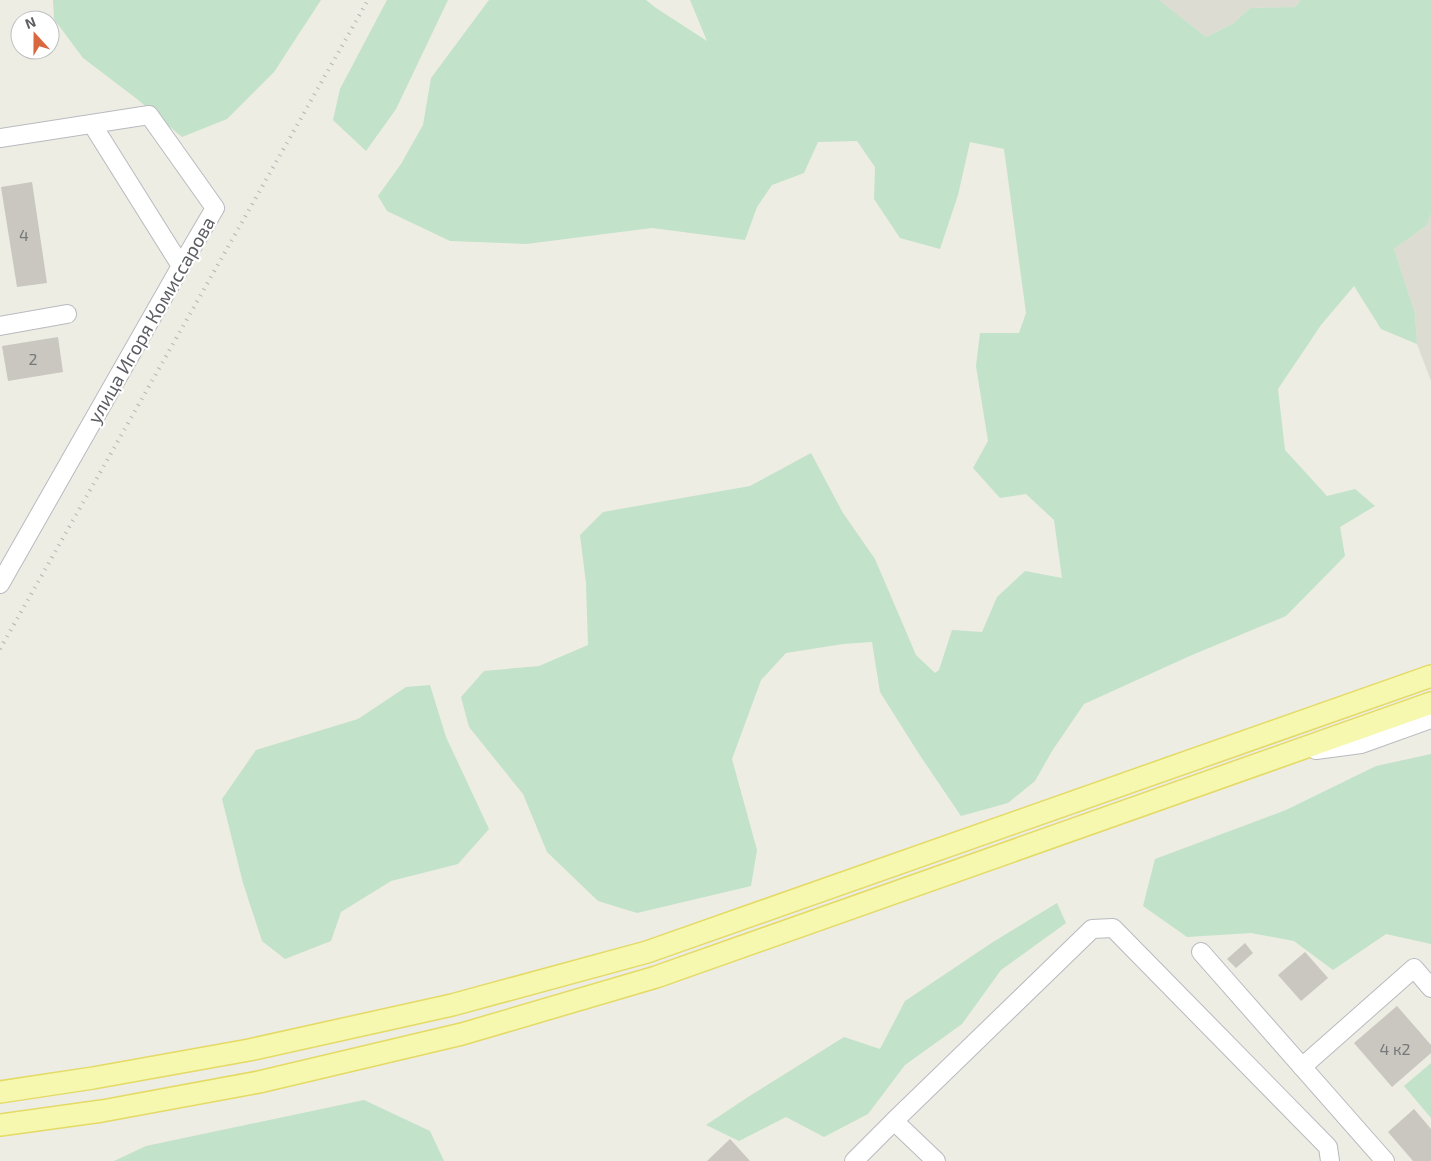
<svg xmlns="http://www.w3.org/2000/svg" width="1431" height="1161" font-family="'Exo 2',sans-serif">
	<style>
		.education { fill: #dddcd2 }
		.green { fill: #c2e2c9 }
		.building { fill: #c9c7c0 }
		.lines { fill: none; stroke-linecap: round; stroke-linejoin: round }
		.minor-casing { stroke: #b9babf; stroke-width: 20 }
		.major-casing { stroke: #e4da65; stroke-width: 24 }
		.minor { stroke: #fff; stroke-width: 18 }
		.major { stroke: #f5f8ae; stroke-width: 21 }
		.rail { stroke: #b4b5b5; stroke-width: 4; stroke-dasharray: 1 6; stroke-linecap: butt }
		.labels { text-anchor: middle; stroke-width: 4.5; stroke-linejoin: round; paint-order: stroke }
		.number-label { font-size: 16px; fill: #77787a }
		.street-label { font-size: 19px; fill: #5c5e63; stroke: #fff }
	</style>
	<rect width="100%" height="100%" fill="#edede4"/>
	<g class="education">
		<path d="M1159 0H1301L1295 7 1250 8 1234 23 1206 37Z"/>
		<path d="M1431 214V381L1417 344 1415 313 1394 249 1427 225Z"/>
	</g>
	<g class="green">
		<path d="M53 0H321L274 72 227 119 182 137 137 99 83 58 54 19Z"/>
		<path d="M387 0H448L396 109 366 151 333 120 340 89Z"/>
		<path d="M489 0H646L656 8 707 41 690 0H1159L1206 37 1234 23 1250 8 1295 7 1301 0H1431V214L1427 225 1394 249 1415 313 1417 344 1381 329 1354 286 1321 325 1278 389 1285 450 1327 496 1355 489 1375 506 1340 527 1345 556 1286 616 1192 655 1084 704 1052 751 1035 781 1008 803 961 816 919 754 880 692 872 642 843 644 786 653 761 680 732 759 757 850 751 886 637 913 598 901 547 852 523 794 469 727 461 697 484 671 539 666 588 645 586 583 580 535 603 512 750 486 811 453 843 513 875 559 916 655 935 673 939 670 952 630 982 632 997 597 1025 571 1062 578 1054 520 1026 494 1000 498 973 468 988 441 976 366 980 333H1019L1026 313 1004 149 970 142 958 195 940 249 900 238 874 199 875 167 857 141 818 142 804 173 772 185 757 207 745 240 652 228 526 244 450 241 387 211 378 196 401 164 423 125 431 78Z"/>
		<path d="M430 685 446 737 489 829 458 864 391 881 341 912 331 941 285 959 262 941 243 883 222 799 256 750 358 719 406 687Z"/>
		<path d="M1431 754V944L1386 934 1333 970 1294 941 1251 933 1187 937 1143 906 1155 859 1286 810 1376 766Z"/>
		<path d="M1057 903 1066 923 1001 970 962 1024 905 1065 868 1114 824 1137 786 1117 739 1141 706 1125 748 1097 844 1037 880 1049 905 1001 993 942Z"/>
		<path d="M1431 1063V1118L1404 1086Z"/>
		<path d="M364 1100 430 1131 444 1161H114L146 1146Z"/>
	</g>
	<g class="building">
		<path d="M32 182 47 283 17 287 1 187Z"/>
		<path d="M58 337 63 372 8 381 2 346Z"/>
		<path d="M1245 943 1253 953 1236 968 1227 959Z"/>
		<path d="M1305 952 1328 978 1301 1001 1278 975Z"/>
		<path d="M1397 1006 1431 1045V1053L1392 1087 1354 1043Z"/>
		<path d="M1414 1109 1431 1129V1161H1413L1388 1132Z"/>
		<path d="M730 1139 750 1161H707Z"/>
	</g>
	<g class="lines">
		<g class="minor-casing">
			<g id="minor">
				<path d="M92 124 181 266"/>
				<path d="M0 138 149 115 215 208 181 266 0 584"/>
				<path d="M0 326 67 314"/>
				<path d="M1316 750 1361 744 1431 719"/>
				<path d="M1201 952 1385 1161"/>
				<path d="M1302 1067 1414 968 1431 988"/>
				<path d="M894 1121 1092 929 1113 928 1328 1147 1330 1161"/>
				<path d="M854 1161 894 1121 936 1161"/>
			</g>
		</g>
		<g class="major-casing">
			<g id="major">
				<path d="M0 1092 93 1078 249 1050 452 1005 647 952 1431 676"/>
				<path d="M0 1125 102 1111 259 1082 462 1034 656 977 1431 703"/>
			</g>
		</g>
		<use href="#minor" class="minor"/>
		<use href="#major" class="major"/>
		<path class="rail" d="M0 649 368 0"/>
	</g>
	<g class="labels">
		<g class="number-label">
			<text x="24" y="241">4</text>
			<text x="33" y="365">2</text>
			<text x="1395" y="1055">4 к2</text>
		</g>
		<g class="street-label">
			<text transform="translate(151 320) rotate(-60)" y="7">улица Игоря Комиссарова</text>
		</g>
	</g>
	<g transform="translate(35 35) rotate(339)"><circle r="24" fill="#ffffff" stroke="#bebfc1"/>
	<path d="M0-4L9 19L0 12L-9 19Z" fill="#d9683e"/>
	<text y="-8" font-size="14" font-weight="bold" text-anchor="middle" fill="#5c5e63">N</text>
	</g>
</svg>
